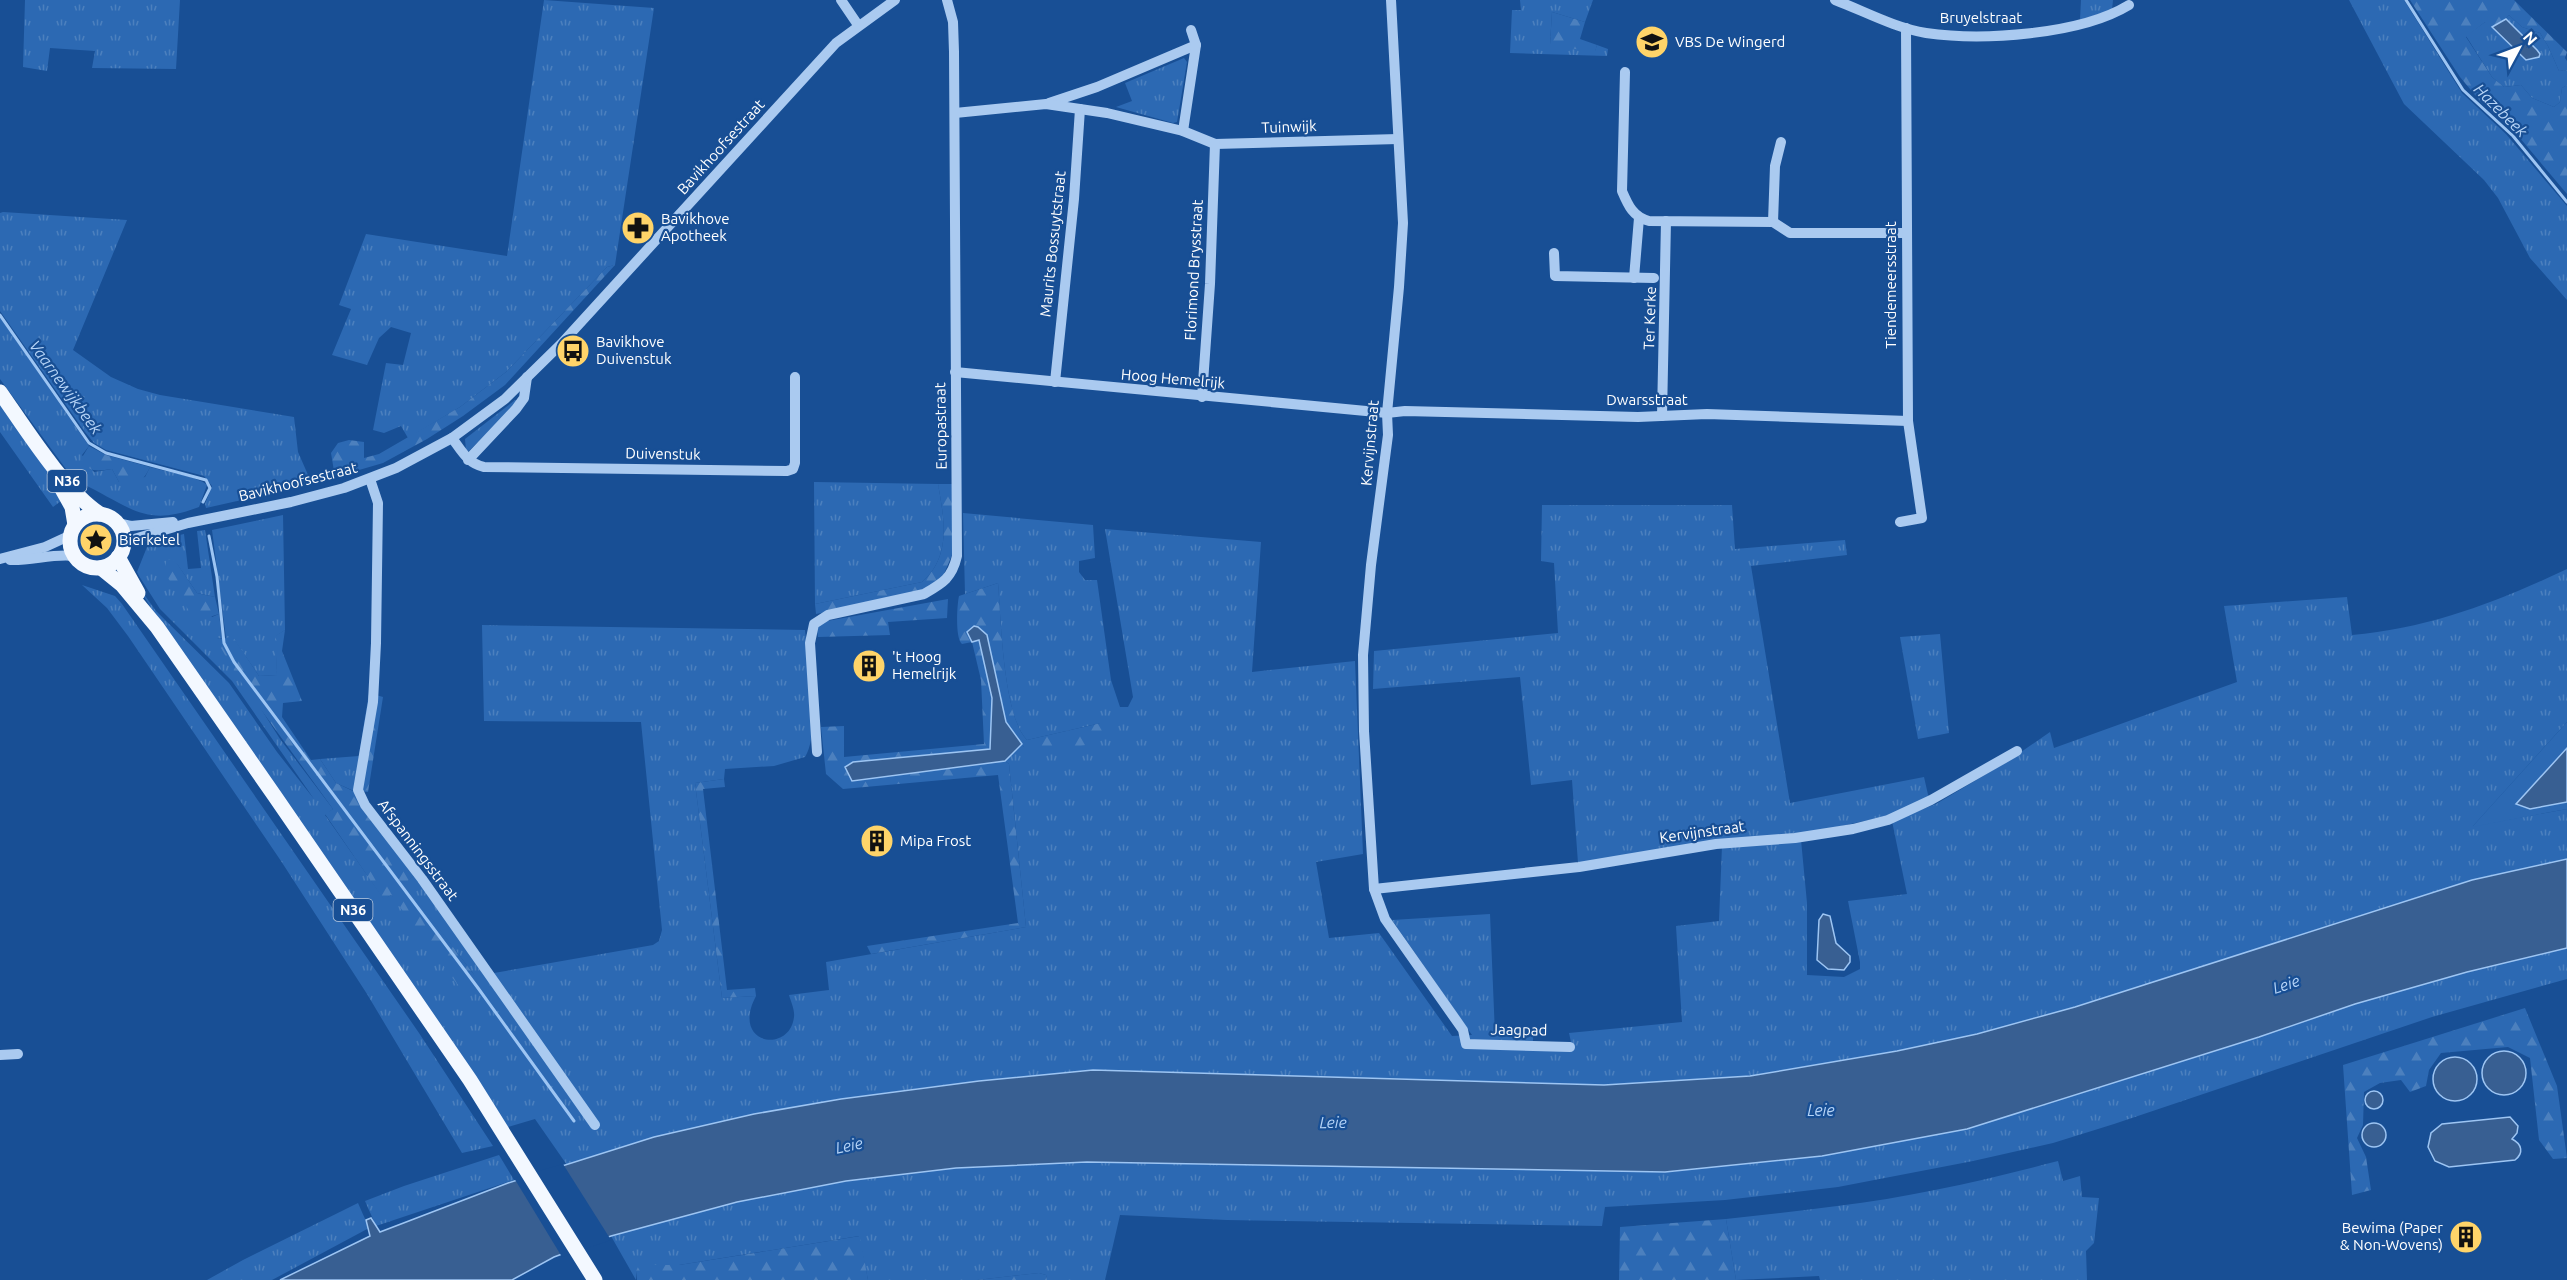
<svg xmlns="http://www.w3.org/2000/svg" width="2567" height="1280" font-family="Ubuntu,sans-serif">
	<style>
		.grass { fill: url(#grass-tufts) }
		.forest { fill: url(#forest-firs) }
		.green { fill: #2c69b3 }
		.water { fill: #385f92; stroke: #9dc5f3; stroke-width: 1.5 }
		.pier { fill: #184f95 }
		.lines { fill: none; stroke-linecap: round; stroke-linejoin: round }
		.stream { stroke: #9dc5f3; stroke-width: 3 }
		.minor { stroke: #aacaf0; stroke-width: 10 }
		.major { stroke: #f3f8ff; stroke-width: 15 }
		.labels { text-anchor: middle; stroke-width: 4.5; stroke-linejoin: round; paint-order: stroke }
		.shield { fill: #184f95; stroke: #bacadf; stroke-width: 1.5 }
		.shield-label { font-size: 14px; font-weight: bold; fill: #fff }
		.street-label { font-size: 15px; fill: #fff; stroke: #184f95 }
		.poi-label { font-size: 15px; fill: #fff; stroke: #184f95; text-anchor: start }
		.water-label { font-size: 16px; font-style: italic; fill: #b6d4f7; stroke: #184f95 }
	</style>
	<defs>
		<pattern id="grass-tufts" width="24" height="20" patternUnits="userSpaceOnUse" patternTransform="scale(1.5)"><rect width="24" height="20" fill="#2c69b3"/><path d="M3 7l-1-3M5 7V3M7 7l1-3M15 17l-1-3M17 17v-4M19 17l1-3" fill="none" stroke="#4c80be"/></pattern>
		<pattern id="forest-firs" width="22" height="20" patternUnits="userSpaceOnUse" patternTransform="scale(1.5)"><rect width="22" height="20" fill="#2c69b3"/><path d="M5 1l3.5 6h-7zM16 11l3.5 6h-7z" fill="#4c80be"/></pattern>
	</defs>
	<rect width="100%" height="100%" fill="#184f95"/>
	<g class="grass">
		<path d="M25 0H180L176 69 92 68 95 51 50 48 47 71 23 67Z"/>
		<path d="M544 0 654 8 615 265 607 267 506 372 460 407 408 438 401 426 384 433 373 430 386 363 403 365 411 333 391 327 379 338 367 365 332 355 351 309 339 305 366 234 507 256Z"/>
		<path d="M1520 0H1593L1585 22 1552 12 1550 44 1595 51 1597 45 1608 49 1607 56 1510 53 1512 10H1521Z"/>
		<path d="M2081 0H2113L2112 10 2080 20Z"/>
		<path d="M2349 0H2404L2462 93 2506 134 2567 206V300L2530 258 2498 198 2484 180 2404 104Z"/>
		<path d="M2509 15 2522 27 2540 33 2548 46 2559 71 2567 70V85L2562 88 2560 102 2554 107 2532 98 2521 85 2504 87 2492 77 2466 36 2485 22 2501 23Z"/>
		<path d="M1184 58 1187 62 1177 122 1173 123 1116 107 1132 101 1125 83Z"/>
		<path d="M3 212 127 220 73 350 111 377 138 389 160 395 294 417 298 452 312 484 206 508 205 504 212 486 204 476 106 450 94 443 85 432 0 311V213Z"/>
		<path d="M0 317 89 446 82 455 94 472 112 469 119 482 145 477 150 467C163 471 200 477 207 485L199 507C147 527 133 509 87 486L81 487 77 484 0 379Z"/>
		<path d="M515 400 518 401 469 451 466 450 465 439Z"/>
		<path d="M0 404C16 427 57 476 61 501L53 507 0 432Z"/>
		<path d="M814 482 938 484C944 518 952 556 922 582L815 604Z"/>
		<path d="M1542 505H1732L1735 549 1845 540 1847 555 1751 566 1790 803 1924 777 1929 799 1887 816 1805 834 1578 863 1572 780 1531 785 1520 677 1373 689 1374 651 1558 633 1554 563 1541 561Z"/>
		<path d="M963 513 1093 525 1095 558 1079 561V572L1085 580H1097L1111 680 1120 707H1128L1133 697 1105 529 1261 542 1252 672 1355 661 1363 854 1316 862 1329 938 1379 933 1452 1036 1472 1035 1392 920 1490 914 1495 1035 1533 1036V1042H1571L1569 1033 1682 1022 1676 926 1719 921 1722 846 1801 840 1807 903V975L1844 977 1860 969V962L1848 901 1907 894 1892 821 1936 804 2005 763 2050 732 2054 748 2237 682 2224 606 2347 597 2352 635C2430 628 2497 602 2567 569V722L2473 826 2567 809V859L2472 880 2075 1007 1977 1034 1925 1046 1750 1076 1604 1085 1093 1070 928 1087 841 1099 754 1114 654 1137 567 1165 535 1119 508 1127 153 611 133 579 156 611 229 683 277 752 314 799 232 681 160 609 139 576 137 572 149 542 184 534 188 569 201 568 197 531 205 530 215 597 197 593 175 561 212 617 219 614 222 638 217 639 280 739 333 809 325 815 384 899 391 895 475 976 404 883 414 876 494 973 653 945 659 941 662 930 641 722 484 721 482 625 805 630C808 661 821 732 805 757L774 766 725 769 724 779 695 783 722 998 756 996C730 1045 790 1054 794 1017 795 1010 791 1002 789 995L829 990 826 962 1026 927 1009 764 1005 761 1022 744 1024 747 1101 723 1027 740C1003 716 1001 619 998 583L965 594Z"/>
		<path d="M283 515 285 630 276 636 277 675 259 676 233 638H226L212 530Z"/>
		<path d="M82 585 115 596 122 604 419 1033 493 1146 462 1153 367 994 281 861 128 636 107 608Z"/>
		<path d="M1940 634 1949 733 1918 739 1900 637Z"/>
		<path d="M359 756 354 791 336 783 320 759Z"/>
		<path d="M2567 948V979L2432 1017 2114 1124 2053 1143 1973 1161 1838 1187 1725 1200 1605 1207 1602 1226 1227 1220 1120 1215 1105 1280H1047L1046 1275 1039 1273 977 1280H868L859 1236 679 1265H667L636 1271V1280L611 1236 737 1202 846 1181 956 1168 1087 1162 1665 1172 1822 1156 2259 1037 2355 1004 2467 972Z"/>
		<path d="M499 1155 514 1180 376 1226 365 1201 404 1186Z"/>
		<path d="M2058 1161 2063 1181 2080 1176 2082 1197 2099 1198 2094 1243 2086 1251 2087 1280H1820L1819 1276 1736 1280 1726 1219C1763 1215 1800 1211 1837 1206 1912 1197 1985 1180 2058 1161Z"/>
		<path d="M358 1203 369 1228 272 1280H207L243 1260Z"/>
	</g>
	<g class="forest">
		<path d="M2410 0H2514L2567 52 2565 58 2567 61V70L2559 71 2548 46 2540 33 2522 27 2509 15 2501 23 2492 27 2485 22 2466 37 2492 77 2504 87 2521 85 2532 98 2554 107 2560 102 2562 88 2567 85V194L2514 131 2480 101 2460 77Z"/>
		<path d="M1552 12 1585 22 1580 39 1597 45 1595 52 1550 45Z"/>
		<path d="M615 265 505 385 463 416 427 439 383 463 335 477 331 453 338 443 349 440 364 442V458L379 454 460 407 506 372 607 267Z"/>
		<path d="M89 446 106 455 150 467C143 483 135 486 119 482L112 469C97 471 89 473 81 459Z"/>
		<path d="M938 484H954L952 555 943 576 931 586 908 595 816 614 815 604 922 582C952 556 944 518 938 484Z"/>
		<path d="M170 559 175 561 197 593 215 597 219 614 200 620 193 617 168 578 165 571 166 562Z"/>
		<path d="M998 583C1001 618 1003 716 1027 740L1101 723 1105 731C1098 753 1043 748 1024 747L1006 722 987 635 979 639 992 698 990 749 853 762V780L1005 761 1009 764 1026 927 871 954 867 946 1018 923 998 775 843 789 826 774 821 727 844 726V757L984 744 981 680 972 642 962 644C955 638 957 605 959 596Z"/>
		<path d="M948 599 947 618 888 622 890 635 818 637 816 623Z"/>
		<path d="M285 630 282 651 302 701 283 703 282 717 311 760 320 759 336 783 353 791 369 693 383 697 368 792 355 791 414 876 405 883 475 976 460 988 391 895 384 900 325 814 333 809 238 678 216 639 233 637 259 676 277 675 275 636Z"/>
		<path d="M724 779 725 787 703 789 727 990 755 988 756 996 722 998 695 783Z"/>
		<path d="M2525 1008 2557 1086 2567 1158 2553 1159 2539 1140 2530 1058 2508 1047 2441 1053 2429 1070 2426 1086 2410 1092 2401 1080 2380 1083 2364 1092 2363 1125 2357 1138 2366 1157 2371 1190 2352 1195 2343 1065Z"/>
		<path d="M1726 1219 1736 1280H1619L1620 1227Z"/>
		<path d="M860 1236 868 1280H637L636 1271 639 1265H679Z"/>
		<path d="M1039 1273 1046 1275 1047 1280H977Z"/>
	</g>
	<path class="green" d="M2567 722V809L2472 827Z"/>
	<g class="water">
		<path d="M2506 19 2537 50 2540 54 2539 57 2526 60 2492 27Z"/>
		<path d="M974 626 978 627 987 635 1006 722 1022 744 1005 761 852 781 845 767 853 762 990 749 992 698 979 640 972 642 967 632Z"/>
		<path d="M2567 748V802L2530 809 2516 804Z"/>
		<path d="M2567 859V948L2467 972 2355 1004 2259 1037 1967 1129 1822 1156 1665 1172 1087 1162 956 1168 846 1181 737 1202 611 1236 554 1257 512 1280H280L370 1236 366 1220 371 1218 380 1232 508 1183 654 1137 754 1114 841 1099 979 1081 1093 1070 1604 1085 1750 1076 1897 1051 1977 1034 2075 1007 2472 880Z"/>
		<path d="M1823 914 1830 916 1836 943 1850 956V962L1844 970 1828 969 1817 960 1819 920Z"/>
		<circle cx="2504" cy="1073" r="22"/>
		<circle cx="2455" cy="1079" r="22"/>
		<circle cx="2374" cy="1100" r="9"/>
		<path d="M2510 1117 2518 1126 2517 1133 2512 1139C2522 1144 2524 1153 2515 1160L2449 1167 2435 1161 2428 1147 2431 1133 2442 1124Z"/>
		<circle cx="2374" cy="1135" r="12"/>
	</g>
	<path class="pier" d="M563 1164 611 1240 562 1257 514 1178Z"/>
	<g class="lines">
		<g class="stream">
			<path d="M2406 0 2463 90 2513 136 2567 202"/>
			<path d="M0 315 89 443 106 453 206 480 210 488 203 502"/>
			<path d="M209 536 217 577 224 643 234 662 478 988 574 1121"/>
		</g>
		<g class="minor">
			<path d="M841 0 858 25"/>
			<path d="M1391 0 1403 223 1399 287 1387 413 1388 435 1371 565 1363 655 1364 731 1374 889 1385 919 1463 1030 1466 1044 1570 1047"/>
			<path d="M1835 0C1864 11 1895 28 1926 33 1982 41 2080 35 2129 5"/>
			<path d="M1625 72 1622 191C1628 205 1633 217 1649 221L1773 222 1790 233H1906"/>
			<path d="M1049 103 1097 87 1196 45"/>
			<path d="M955 113 1046 104 1107 113 1183 131 1215 144 1398 139"/>
			<path d="M1183 131 1196 45 1191 30"/>
			<path d="M1773 222 1775 166 1781 142"/>
			<path d="M1554 253 1555 276 1654 278"/>
			<path d="M1634 278 1639 218"/>
			<path d="M955 372 1387 413 1405 411 1638 417 1707 414 1908 421"/>
			<path d="M1055 382 1074 199 1080 109"/>
			<path d="M1202 397 1210 284 1215 144"/>
			<path d="M1662 416 1666 221"/>
			<path d="M452 438C461 450 468 464 484 467L787 471 793 469 795 463V377"/>
			<path d="M468 460 516 409 524 398 527 377"/>
			<path d="M370 479 378 503 376 643 373 702 358 790 365 805 422 879 595 1125"/>
			<path d="M1900 522 1922 518 1908 421 1906 28"/>
			<path d="M117 523 131 526 173 522"/>
			<path d="M123 545 134 539 188 523 291 502 344 488 396 468 452 438 505 399 561 344 836 43 895 0"/>
			<path d="M0 559 45 547 71 535"/>
			<path d="M10 560C32 561 53 553 75 556"/>
			<path d="M817 752 810 643 814 624 828 615 924 594C943 583 952 578 957 556L954 52 953 22 947 0"/>
			<path d="M1374 889 1579 867 1716 844 1795 838 1853 829 1888 820 1931 800 2017 751"/>
			<path d="M0 1055 18 1054"/>
		</g>
		<g class="major">
			<path d="M0 392C26 429 63 489 100 514"/>
			<path d="M57 480 72 507 75 525"/>
			<circle cx="97" cy="541" r="27"/>
			<path d="M118 557 138 593"/>
			<path d="M101 568 122 585 157 627 274 795 470 1080 595 1280"/>
		</g>
	</g>
	<defs>
		<g id="school-disc" transform="scale(1.725)"><circle r="9.5" fill="#ffd469" stroke="#184f95"/><path d="M0-5L7-2L0 1L-7-2ZM-4 1L0 2.5L4 1V4Q0 6-4 4Z" fill="#111"/></g>
		<g id="pharmacy-disc" transform="scale(1.725)"><circle r="9.5" fill="#ffd469" stroke="#184f95"/><path d="M-2-6h4v4h4v4h-4v4h-4v-4h-4v-4h4Z" fill="#111"/></g>
		<g id="bus-disc" transform="scale(1.725)"><circle r="9.5" fill="#ffd469" stroke="#184f95"/><path d="M-5-6H5V4H4V6H2V4H-2V6H-4V4H-5ZM-3.5-4V0h7V-4ZM-3.5 1.2v1.5H-2V1.2ZM2 1.2v1.5H3.5V1.2Z" fill="#111"/></g>
		<g id="sight-disc" transform="scale(1.725)"><circle r="9.5" fill="#ffd469" stroke="#184f95"/><path d="M0-6L1.8-2.2L6-1.7L2.9 1.2L3.7 5.4L0 3.3L-3.7 5.4L-2.9 1.2L-6-1.7L-1.8-2.2Z" fill="#111"/></g>
		<g id="building-disc" transform="scale(1.725)"><circle r="9.5" fill="#ffd469" stroke="#184f95"/><path d="M-4-6H4V6H1V3H-1V6H-4ZM-2.5-4.3h1.7v1.8h-1.7ZM.8-4.3h1.7v1.8H.8ZM-2.5-1h1.7V.8h-1.7ZM.8-1h1.7V.8H.8Z" fill="#111"/></g>
	</defs>
	<g fill-rule="evenodd">
		<use href="#school-disc" x="1652" y="42"/>
		<use href="#pharmacy-disc" x="638" y="228"/>
		<use href="#bus-disc" x="573" y="351"/>
		<use href="#sight-disc" x="96" y="540"/>
		<use href="#building-disc" x="869" y="666"/>
		<use href="#building-disc" x="877" y="841"/>
		<use href="#building-disc" x="2466" y="1237"/>
	</g>
	<g class="labels">
		<g class="shield">
			<rect x="47.5" y="470" width="39" height="22" rx="4.5"/>
			<rect x="333.5" y="899" width="39" height="22" rx="4.5"/>
		</g>
		<g class="shield-label">
			<text x="67" y="486">N36</text>
			<text x="353" y="915">N36</text>
		</g>
		<g class="street-label">
			<text x="1981" y="23">Bruyelstraat</text>
			<text transform="translate(1289 127) rotate(-2)" y="5">Tuinwijk</text>
			<text transform="translate(721 147) rotate(-48)" y="5">Bavikhoofsestraat</text>
			<text transform="translate(1053 244) rotate(-84)" y="5">Maurits Bossuytstraat</text>
			<text transform="translate(1194 270) rotate(-87)" y="5">Florimond Brysstraat</text>
			<text transform="translate(1891 285) rotate(-90)" y="5">Tiendemeersstraat</text>
			<text transform="translate(1650 318) rotate(-88)" y="5">Ter Kerke</text>
			<text transform="translate(1173 379) rotate(5)" y="5">Hoog Hemelrijk</text>
			<text x="1647" y="405">Dwarsstraat</text>
			<text transform="translate(941 426) rotate(-91)" y="5">Europastraat</text>
			<text transform="translate(1370 443) rotate(-85)" y="5">Kervijnstraat</text>
			<text transform="translate(663 454) rotate(1)" y="5">Duivenstuk</text>
			<text transform="translate(298 482) rotate(-14)" y="5">Bavikhoofsestraat</text>
			<text transform="translate(1702 832) rotate(-8)" y="5">Kervijnstraat</text>
			<text transform="translate(418 850) rotate(53)" y="5">Afspanningsstraat</text>
			<text transform="translate(1519 1030) rotate(1)" y="5">Jaagpad</text>
		</g>
		<g class="poi-label">
			<text x="1675" y="47">VBS De Wingerd</text>
			<text x="661" y="224">Bavikhove<tspan x="661" dy="17">Apotheek</tspan></text>
			<text x="596" y="347">Bavikhove<tspan x="596" dy="17">Duivenstuk</tspan></text>
			<text x="119" y="545">Bierketel</text>
			<text x="892" y="662">'t Hoog<tspan x="892" dy="17">Hemelrijk</tspan></text>
			<text x="900" y="846">Mipa Frost</text>
			<text x="2443" y="1233" text-anchor="end">Bewima (Paper<tspan x="2443" dy="17">&amp; Non-Wovens)</tspan></text>
		</g>
		<g class="water-label">
			<text transform="translate(2501 110) rotate(45)" y="6">Hazebeek</text>
			<text transform="translate(66 387) rotate(54)" y="6">Vaarnewijkbeek</text>
			<text transform="translate(2286 984) rotate(-19)" y="6">Leie</text>
			<text x="1821" y="1116">Leie</text>
			<text transform="translate(1333 1122) rotate(-1)" y="6">Leie</text>
			<text transform="translate(849 1145) rotate(-12)" y="6">Leie</text>
		</g>
	</g>
	<g transform="translate(2519 48) rotate(49)" stroke="#184f95" stroke-width="4.5" paint-order="stroke">
	<path d="M0-4.5L10 22L0 15L-10 22Z" fill="#ffffff"/>
	<text y="-9" font-size="16" font-weight="bold" text-anchor="middle" fill="#ffffff">N</text>
	</g>
</svg>
